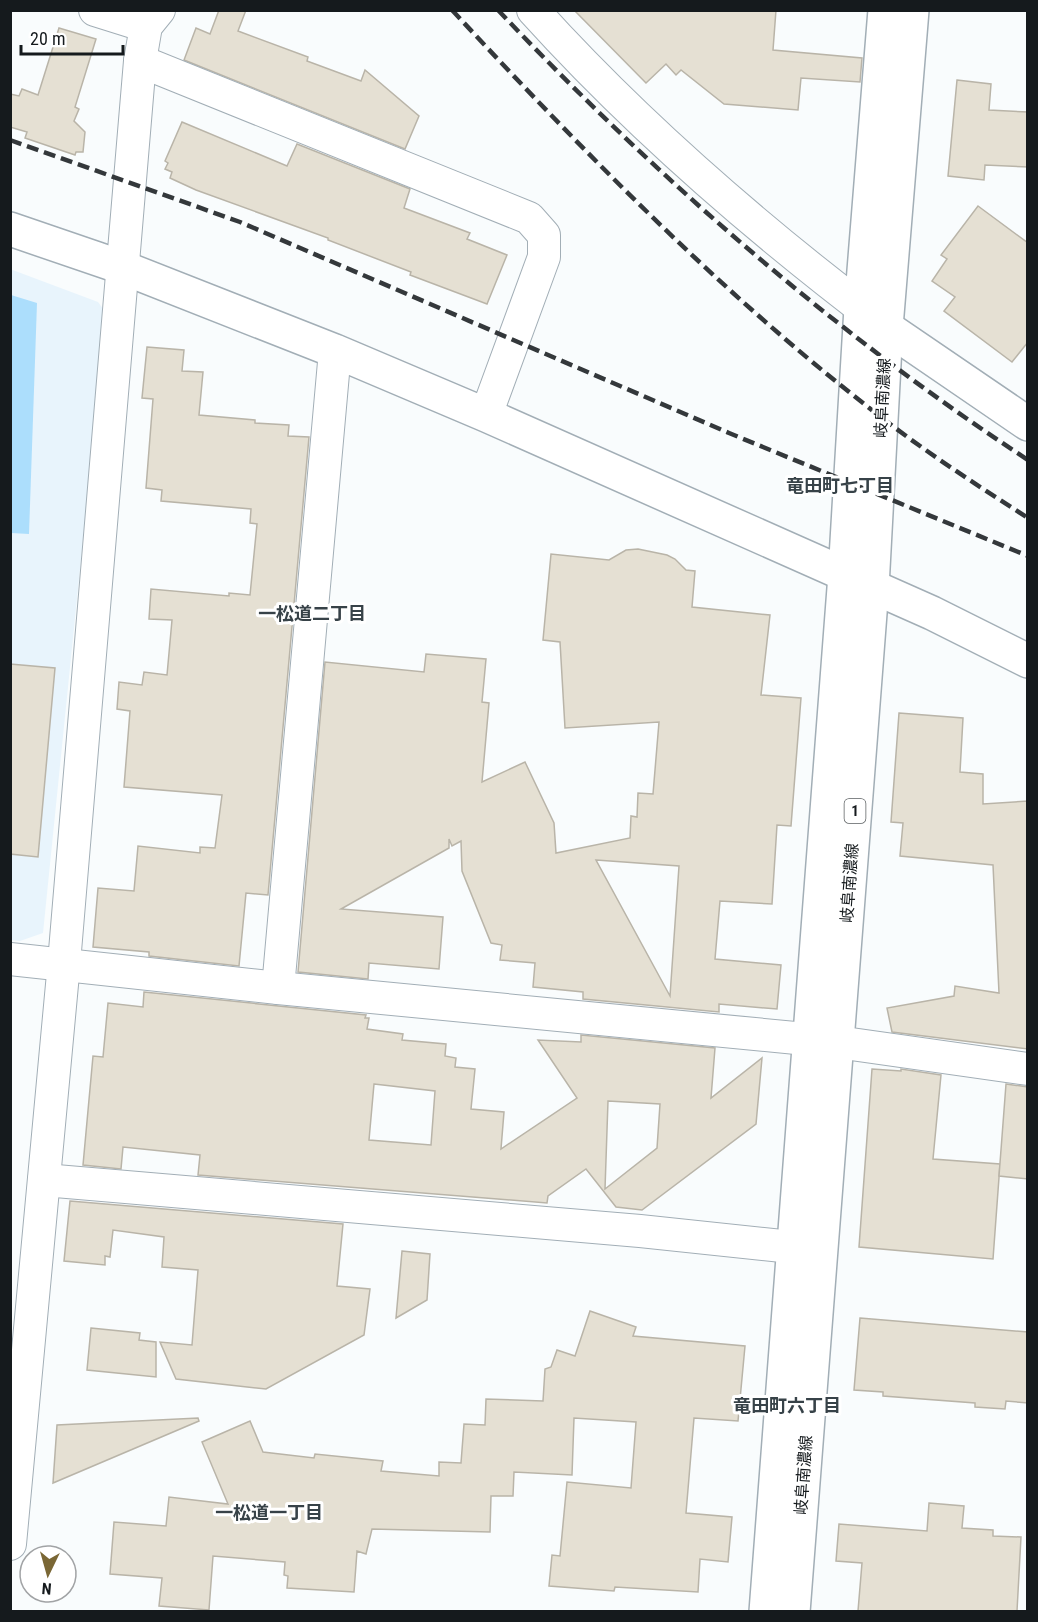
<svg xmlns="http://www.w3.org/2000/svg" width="1038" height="1622" font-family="'Roboto Condensed','Noto Sans JP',sans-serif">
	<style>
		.built { fill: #e8f4fc }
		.green { fill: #acdefc }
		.building { fill: #e5e0d3; stroke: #b9b4a8; stroke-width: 1.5; fill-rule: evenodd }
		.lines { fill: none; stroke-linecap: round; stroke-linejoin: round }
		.street-casing { stroke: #a2aeb6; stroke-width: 34 }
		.secondary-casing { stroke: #a2aeb6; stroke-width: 36 }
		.primary-casing { stroke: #a2aeb6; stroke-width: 36 }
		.street { stroke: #fff; stroke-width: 32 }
		.secondary { stroke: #fff; stroke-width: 33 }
		.primary { stroke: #fff; stroke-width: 33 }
		.rail { stroke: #34383b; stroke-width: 4.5; stroke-dasharray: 12 6; stroke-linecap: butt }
		.labels { text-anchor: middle; stroke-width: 6; stroke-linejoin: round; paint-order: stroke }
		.shield { fill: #fff; stroke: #5b5f61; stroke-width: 1.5 }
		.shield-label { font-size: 15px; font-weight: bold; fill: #151a1d }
		.street-label { font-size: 16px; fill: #151a1d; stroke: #fff }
		.neighbourhood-label { font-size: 18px; font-weight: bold; fill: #374248; stroke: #fff }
	</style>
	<rect width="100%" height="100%" fill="#f9fcfd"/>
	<path class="built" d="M10 269 98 302 106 313 43 933 20 941 10 940Z"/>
	<path class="green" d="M11 295 37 303 29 534 11 533Z"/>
	<g class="building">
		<path d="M219 10H246L238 31 308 57 307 61 361 81 365 70 419 116 405 149 184 60 196 28 210 34Z"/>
		<path d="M574 10H776L773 50 862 58 860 82 801 78 798 110 724 104 681 70 676 75 666 64 646 83Z"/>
		<path d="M59 28 96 39 75 107 79 109 74 121 85 132 83 152H76L75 155 25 138 27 132 10 127V94L19 96 22 89 38 95Z"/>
		<path d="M957 80 991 84 989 110 1028 112V167L985 165 984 180 948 176Z"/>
		<path d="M182 122 287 166 297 144 410 189 404 208 470 233 467 239 507 255 487 304 410 275 411 272 328 240V238L196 190 170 178 172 172 165 169 168 163 165 161Z"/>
		<path d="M978 206 1028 243V342L1012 362 944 311 955 297 932 281 947 259 941 255Z"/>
		<path d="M147 347 184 350 182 371 203 372 199 415 255 420V423L289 425 288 436 309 437 268 895 246 893 239 966 149 956V952L93 947 98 888 134 891 138 846 200 853V847L215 848 222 795 124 787 130 711 117 709 119 682 142 685 144 672 167 675 172 620 149 619 151 589 229 596V593L250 595 257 524 250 523 251 509 161 501 162 490 146 488 153 399 142 398Z"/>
		<path d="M638 549 667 555 675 559 686 570 695 571 692 607 770 615 761 695 801 698 791 826 777 825 772 904 720 901 715 959 781 965 777 1009 719 1004V1012L583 999V992L533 987 535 963 500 960 502 945 491 943 462 871 461 841 452 846 449 839V848L341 909 443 917 439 969 369 963 368 979 298 972 325 662 424 672 426 654 486 659 482 702 489 703 482 782 525 762 554 823 556 853 630 838 631 816 637 817 638 793 653 794 659 722 565 728 560 642 543 640 551 554 609 560 626 550ZM596 860 679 866 670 996Z"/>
		<path d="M10 664 55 668 38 857 10 854Z"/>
		<path d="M899 713 963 718 960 772 983 774V804L1028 801V1049L892 1032 887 1008 954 996 955 986 999 993 993 865 900 856 903 823 891 822Z"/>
		<path d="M144 992 366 1015 365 1018H369L367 1029 403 1034 402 1040 446 1044 445 1056 456 1058 455 1067 475 1069 471 1109 504 1112 501 1149 577 1098 538 1040 581 1042V1035L715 1048 711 1098 762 1058 756 1124 642 1210 616 1207 586 1169 548 1196 547 1203 198 1175 200 1155 123 1147 121 1169 83 1165 93 1056 103 1057 108 1003 143 1007ZM374 1084 435 1091 431 1145 369 1140ZM608 1101 660 1104 657 1148 605 1189Z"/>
		<path d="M872 1069 901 1071V1069L941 1075 933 1159 1000 1164 993 1259 859 1247Z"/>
		<path d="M1006 1084 1028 1087V1179L999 1176Z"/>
		<path d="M70 1201 343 1224 337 1286 370 1289 364 1335 266 1389 176 1379 160 1342 192 1345 198 1270 162 1267 164 1237 113 1230 110 1257 105 1256V1265L64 1261Z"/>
		<path d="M402 1251 430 1254 427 1300 396 1318Z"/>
		<path d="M590 1311 636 1327 633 1336 745 1346 738 1421 694 1418 686 1513 732 1517 728 1562 700 1559 698 1592 615 1587 614 1591 549 1586 552 1555 560 1556 567 1482 631 1488 636 1422 574 1418 572 1475 514 1472 513 1496H491L490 1532 372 1529 366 1554 357 1551 354 1592 287 1588 288 1576 284 1575 285 1562 213 1556 209 1610 159 1606 162 1578 110 1574 114 1522 166 1526 169 1497 228 1504 202 1442 250 1421 263 1452 314 1458 315 1454 383 1461 381 1471 439 1476V1462L461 1463 464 1424 485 1425 486 1399 543 1401 545 1369 551 1367 557 1350 575 1356Z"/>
		<path d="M860 1318 1028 1332V1403L1006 1401 1005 1409 975 1407V1403L883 1396V1392L854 1390Z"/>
		<path d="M91 1328 140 1333 139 1340 156 1342V1377L87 1370Z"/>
		<path d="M198 1418 199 1421 53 1483 57 1425Z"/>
		<path d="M929 1503 964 1506 962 1528 993 1530V1536L1021 1537 1017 1611H858L862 1563 836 1561 839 1524 927 1531Z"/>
	</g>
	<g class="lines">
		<g class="street-casing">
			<g id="street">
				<path d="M95 10 146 26"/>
				<path d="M533 10C637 125 756 228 880 322"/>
				<path d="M140 61 529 218 544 235V257L486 415"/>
				<path d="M10 959 278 988 837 1042 1028 1069"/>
				<path d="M278 988 335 351"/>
				<path d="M44 1180 640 1231 820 1250"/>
				<path d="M10 1544 64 963 140 61 146 26 159 10"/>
			</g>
		</g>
		<g class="secondary-casing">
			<g id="secondary">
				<path d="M10 229 124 268 335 351 486 415 932 613 1028 661"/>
				<path d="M886 327 1028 424"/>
			</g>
		</g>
		<g class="primary-casing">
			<g id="primary">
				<path d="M766 1612 845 575 861 308 885 10"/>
				<path d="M793 1612 872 587 886 327 912 10"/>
			</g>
		</g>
		<use href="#street" class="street"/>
		<use href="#secondary" class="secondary"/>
		<use href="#primary" class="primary"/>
		<g class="rail">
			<path d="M452 10C580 148 715 287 863 403 915 445 972 482 1028 518"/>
			<path d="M498 10C657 178 834 333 1028 460"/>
			<path d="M10 140 240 222 729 433 1028 556"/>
		</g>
	</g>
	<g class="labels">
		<rect class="shield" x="844.5" y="799" width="21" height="24" rx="4.5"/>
		<g class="shield-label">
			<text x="855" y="816">1</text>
		</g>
		<g class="street-label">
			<text transform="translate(882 398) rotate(-87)" y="6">岐阜南濃線</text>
			<text transform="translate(849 883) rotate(-86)" y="6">岐阜南濃線</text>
			<text transform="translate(803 1475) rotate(-86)" y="6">岐阜南濃線</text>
		</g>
		<g class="neighbourhood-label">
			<text x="840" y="492">竜田町七丁目</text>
			<text x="312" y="620">一松道二丁目</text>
			<text x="787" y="1412">竜田町六丁目</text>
			<text x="269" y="1519">一松道一丁目</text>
		</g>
	</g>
	<rect width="1038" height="1622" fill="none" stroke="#151a1d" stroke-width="24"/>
	<g transform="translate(48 1574) rotate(185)"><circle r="28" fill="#ffffff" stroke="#a1a3a5" stroke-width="1.5"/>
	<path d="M0-4.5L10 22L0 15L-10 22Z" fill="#7a6735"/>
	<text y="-9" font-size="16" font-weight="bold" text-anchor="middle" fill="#151a1d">N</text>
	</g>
	<path d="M21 45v9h102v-9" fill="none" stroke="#151a1d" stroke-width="3"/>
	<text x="30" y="45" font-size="18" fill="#151a1d" stroke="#ffffff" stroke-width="4.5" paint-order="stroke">20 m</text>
</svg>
